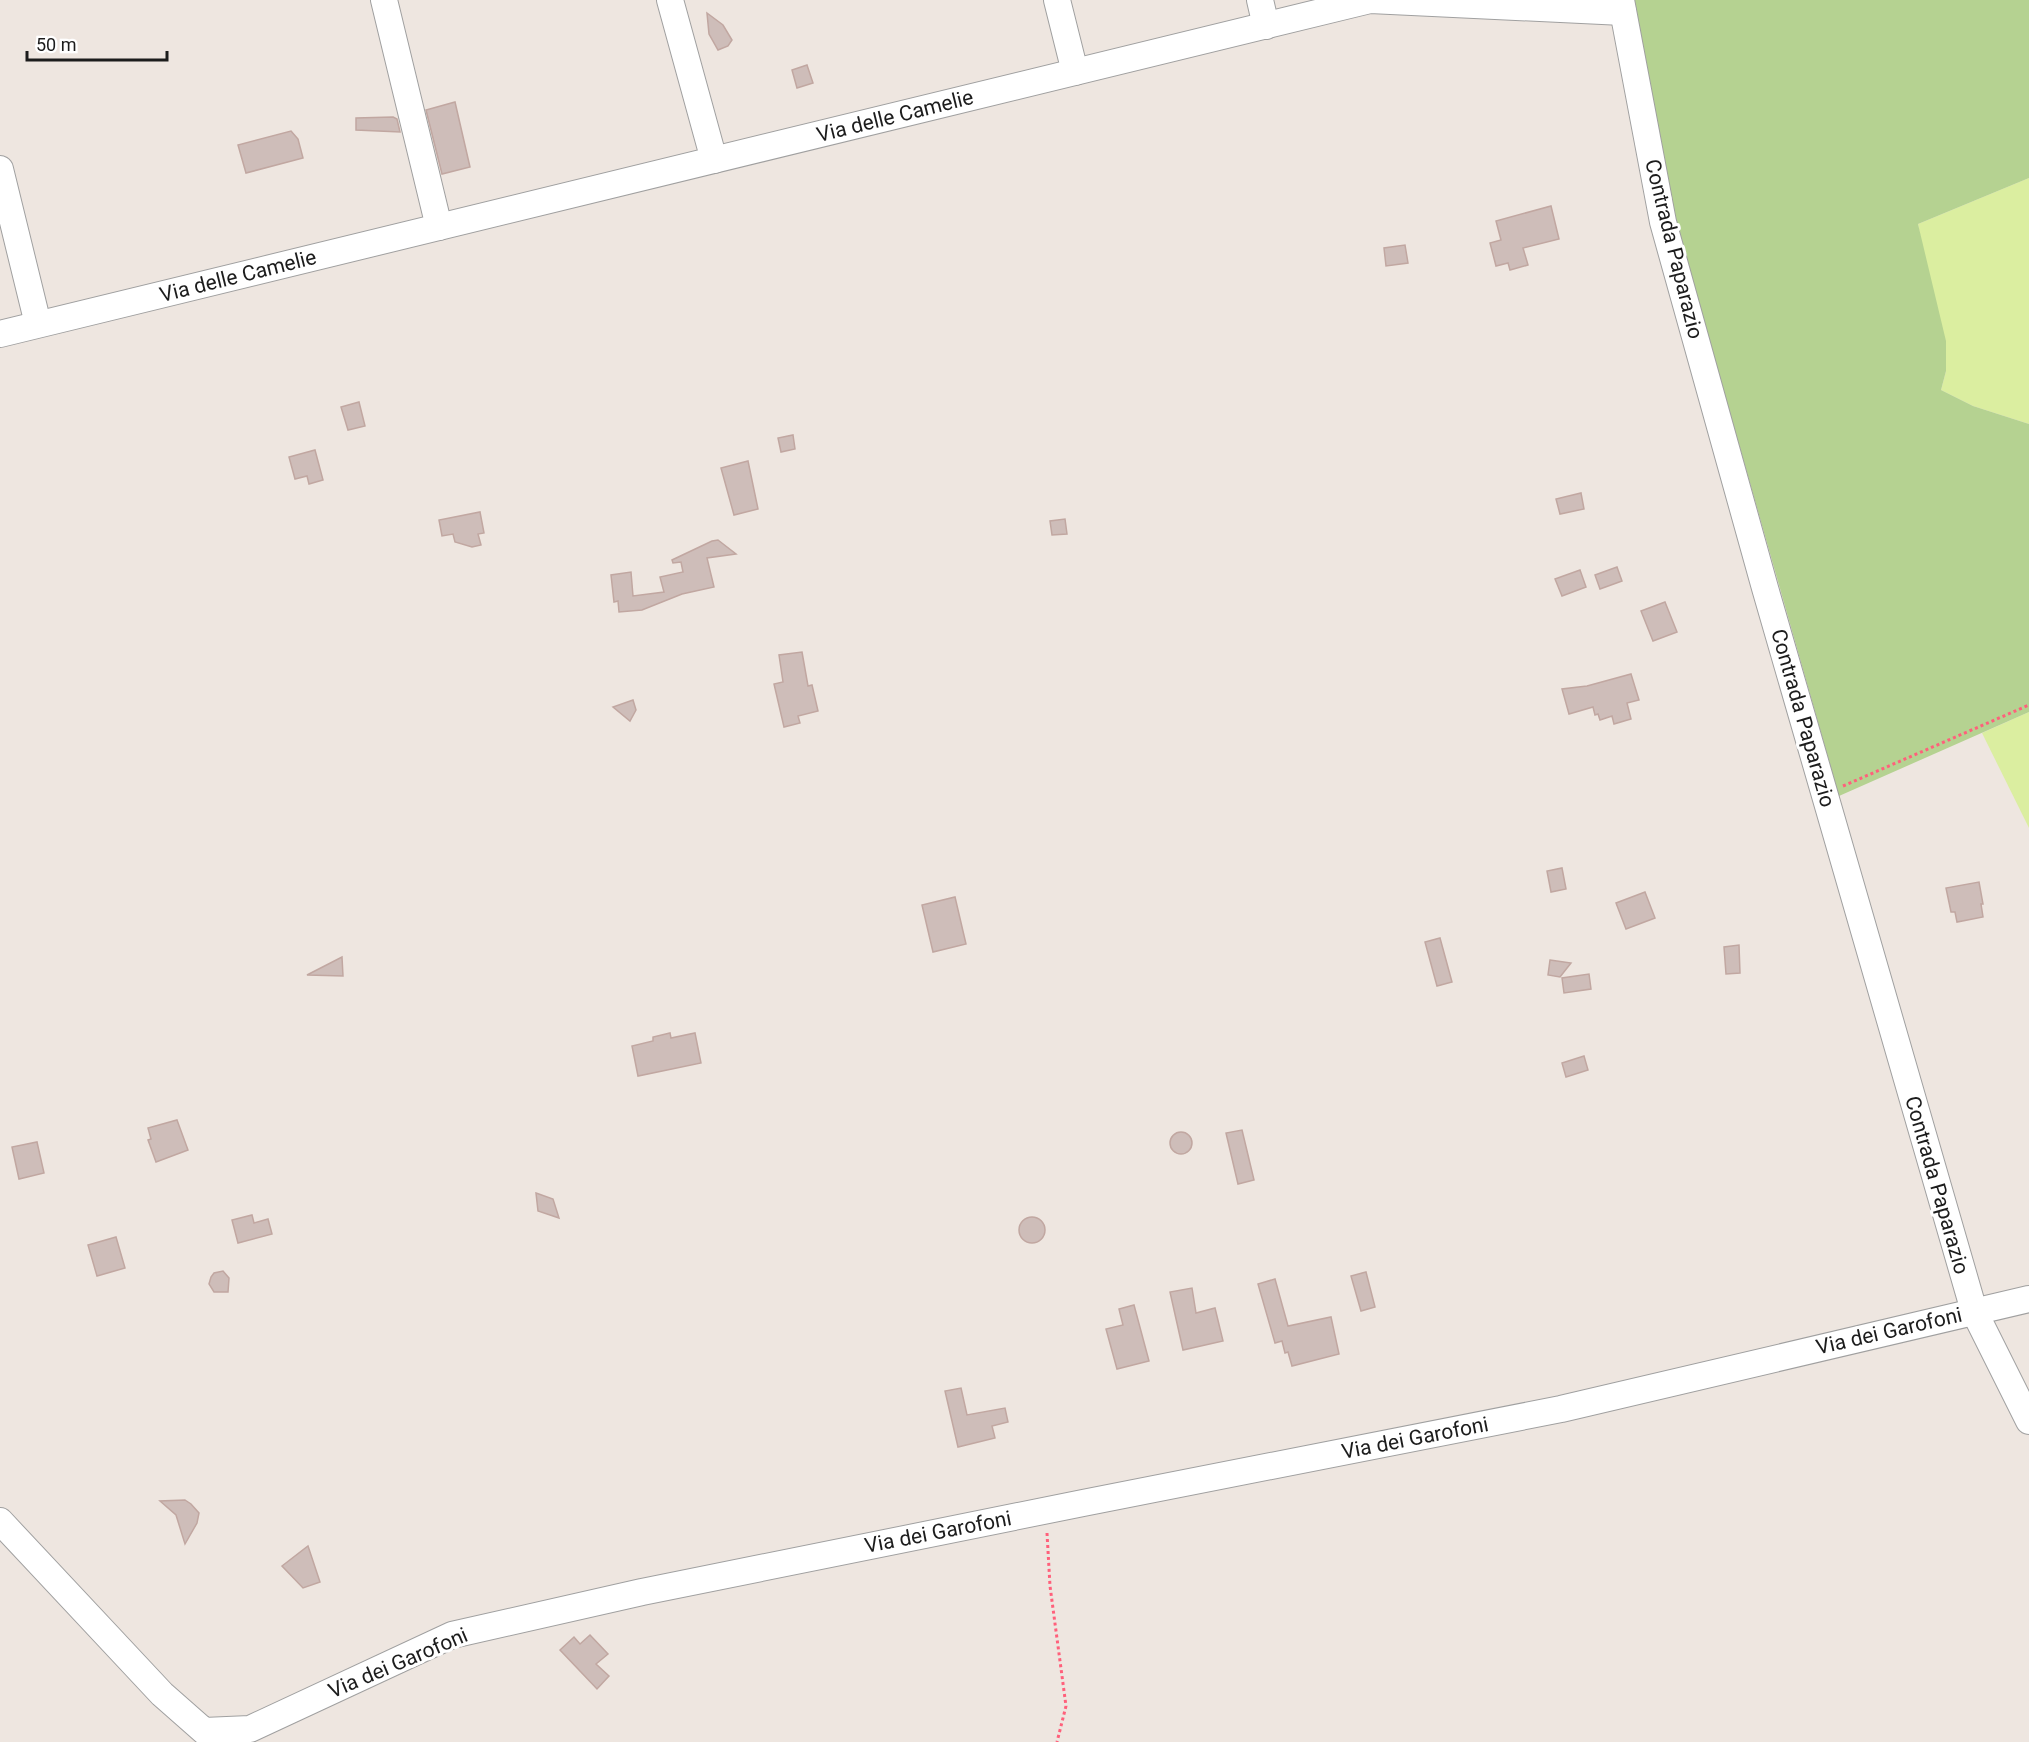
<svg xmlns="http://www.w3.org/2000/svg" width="2029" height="1742" font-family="Roboto,sans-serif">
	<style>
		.grass { fill: #dbeea0 }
		.forest { fill: #b5d291 }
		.building { fill: #cebdb9; stroke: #c1a7a1; stroke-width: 1.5 }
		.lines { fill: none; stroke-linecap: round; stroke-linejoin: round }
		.minor-casing { stroke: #a0a0a0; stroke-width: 28 }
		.path { stroke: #ff607b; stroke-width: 3; stroke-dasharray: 3 3; stroke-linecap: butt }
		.minor { stroke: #fff; stroke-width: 26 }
		.labels { text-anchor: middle; stroke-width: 6; stroke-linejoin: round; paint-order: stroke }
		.street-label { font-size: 21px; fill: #1c1c1c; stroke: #fff }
	</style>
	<rect width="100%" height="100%" fill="#eee6e0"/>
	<g class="grass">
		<path d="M2029 178V424L1973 406 1941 390 1946 371 1918 224Z"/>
		<path d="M2029 712V828L1982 733Z"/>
	</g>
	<path class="forest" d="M1623 0H2029V178L1918 224 1946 341V371L1941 390 1973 406 2029 424V712L1839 796 1637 86Z"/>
	<g class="building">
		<path d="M707 13 723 25 732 40 728 46 718 50 709 34Z"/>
		<path d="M807 65 813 83 797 88 792 70Z"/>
		<path d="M455 102 470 167 442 174 426 110Z"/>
		<path d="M393 117 397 119 400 132 356 130V118Z"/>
		<path d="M291 131 298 139 303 158 246 173 238 145Z"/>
		<path d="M1551 206 1559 239 1523 248 1528 265 1510 270 1508 263 1496 266 1490 243 1501 240 1496 221Z"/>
		<path d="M1405 245 1408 263 1386 266 1384 248Z"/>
		<path d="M359 402 365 426 348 430 341 407Z"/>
		<path d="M793 435 795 449 781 452 778 438Z"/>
		<path d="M315 450 323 480 309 484 307 476 295 479 289 457Z"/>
		<path d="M748 461 758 509 734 515 721 468Z"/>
		<path d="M1581 493 1584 509 1560 514 1556 499Z"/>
		<path d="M480 512 484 533 478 534 481 545 472 547 455 542 453 534 442 536 439 520Z"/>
		<path d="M1065 519 1067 534 1052 535 1050 521Z"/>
		<path d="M718 540 736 554 707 558 714 587 682 594 642 610 619 612 618 601 614 602 611 575 631 572 633 596 664 592 660 577 683 572 681 562 673 563 672 560 712 541Z"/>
		<path d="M1617 567 1622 581 1600 589 1595 575Z"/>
		<path d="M1580 570 1586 587 1562 596 1555 579Z"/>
		<path d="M1665 602 1677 632 1653 641 1641 611Z"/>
		<path d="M802 652 808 686 812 685 818 711 798 716 800 723 784 727 774 684 783 682 779 655Z"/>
		<path d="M1631 674 1639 700 1627 703 1631 719 1614 724 1612 716 1600 720 1598 714 1595 715 1593 707 1569 714 1562 689 1587 686Z"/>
		<path d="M633 700 636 710 630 721 613 707Z"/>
		<path d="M1562 868 1566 889 1551 892 1547 871Z"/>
		<path d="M1979 882 1983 904H1981L1983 917 1957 922 1955 912H1951L1946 888Z"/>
		<path d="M1645 892 1655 918 1626 929 1616 903Z"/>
		<path d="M955 897 966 944 933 952 922 905Z"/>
		<path d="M1440 938 1452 982 1437 986 1425 942Z"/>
		<path d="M1739 945 1740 973 1726 974 1724 947Z"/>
		<path d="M342 957 343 976 307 975Z"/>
		<path d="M1550 960 1571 963 1560 977 1548 975Z"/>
		<path d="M1589 974 1591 989 1564 993 1562 978Z"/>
		<path d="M670 1033 671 1038 695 1033 701 1063 638 1076 632 1046 653 1041V1037Z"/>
		<path d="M1584 1056 1588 1070 1566 1077 1562 1063Z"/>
		<path d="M177 1120 188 1150 156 1162 148 1140 151 1139 148 1128Z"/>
		<path d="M1242 1130 1254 1180 1238 1184 1226 1133Z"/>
		<circle cx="1181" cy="1143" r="11"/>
		<path d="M37 1142 44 1173 19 1179 12 1147Z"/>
		<path d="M536 1193 553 1199 559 1218 538 1211Z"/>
		<path d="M252 1215 254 1223 268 1219 272 1234 238 1243 232 1220Z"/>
		<circle cx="1032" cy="1230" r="13"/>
		<path d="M116 1237 125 1268 97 1276 88 1245Z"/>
		<path d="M223 1271 229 1278 228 1292H214L209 1284 211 1277 214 1273Z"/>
		<path d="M1366 1272 1375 1307 1361 1311 1351 1276Z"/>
		<path d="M1275 1279 1288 1326 1331 1317 1339 1354 1292 1366 1288 1352 1285 1353 1282 1341 1275 1343 1258 1284Z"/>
		<path d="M1192 1288 1196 1313 1215 1308 1223 1341 1183 1350 1170 1292Z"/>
		<path d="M1134 1305 1149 1361 1117 1369 1106 1329 1123 1325 1119 1309Z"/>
		<path d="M961 1388 967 1415 1005 1408 1008 1422 992 1426 995 1438 958 1447 945 1391Z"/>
		<path d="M185 1500 191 1504 199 1513 197 1523 185 1544 176 1515 160 1501Z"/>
		<path d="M308 1546 320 1582 303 1588 282 1566Z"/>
		<path d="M590 1635 608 1654 596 1664 609 1676 597 1689 560 1650 574 1637 580 1644Z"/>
	</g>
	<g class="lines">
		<g class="minor-casing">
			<g id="minor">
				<path d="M384 0 439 227"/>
				<path d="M670 0 714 160"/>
				<path d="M1057 0 1075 72"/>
				<path d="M1260 0 1266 26"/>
				<path d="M1621 0 1663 222 1765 588 1974 1311 2029 1421"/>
				<path d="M0 169 38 324"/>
				<path d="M0 334 1370 0 1623 12"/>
				<path d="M0 1521 162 1694 204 1731 250 1729 452 1635 642 1592 1083 1503 1561 1409 2029 1299"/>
			</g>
		</g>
		<g class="path">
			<path d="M1843 786 2029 705"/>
			<path d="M1047 1533 1050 1586 1066 1706 1057 1742"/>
		</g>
		<use href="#minor" class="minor"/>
	</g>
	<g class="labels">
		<g class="street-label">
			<text transform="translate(895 116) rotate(-14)" y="7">Via delle Camelie</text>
			<text transform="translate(1674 249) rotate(76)" y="7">Contrada Paparazio</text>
			<text transform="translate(238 276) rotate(-14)" y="7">Via delle Camelie</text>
			<text transform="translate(1803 718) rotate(74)" y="7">Contrada Paparazio</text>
			<text transform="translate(1937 1185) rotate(74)" y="7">Contrada Paparazio</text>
			<text transform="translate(1889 1331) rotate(-13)" y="7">Via dei Garofoni</text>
			<text transform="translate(1415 1438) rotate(-11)" y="7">Via dei Garofoni</text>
			<text transform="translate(938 1532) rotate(-11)" y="7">Via dei Garofoni</text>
			<text transform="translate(398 1663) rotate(-23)" y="7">Via dei Garofoni</text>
		</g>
	</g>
	<path d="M27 51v9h140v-9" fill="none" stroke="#1c1c1c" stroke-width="3"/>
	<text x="36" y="51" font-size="18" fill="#1c1c1c" stroke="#ffffff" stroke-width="4.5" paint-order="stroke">50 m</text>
</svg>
